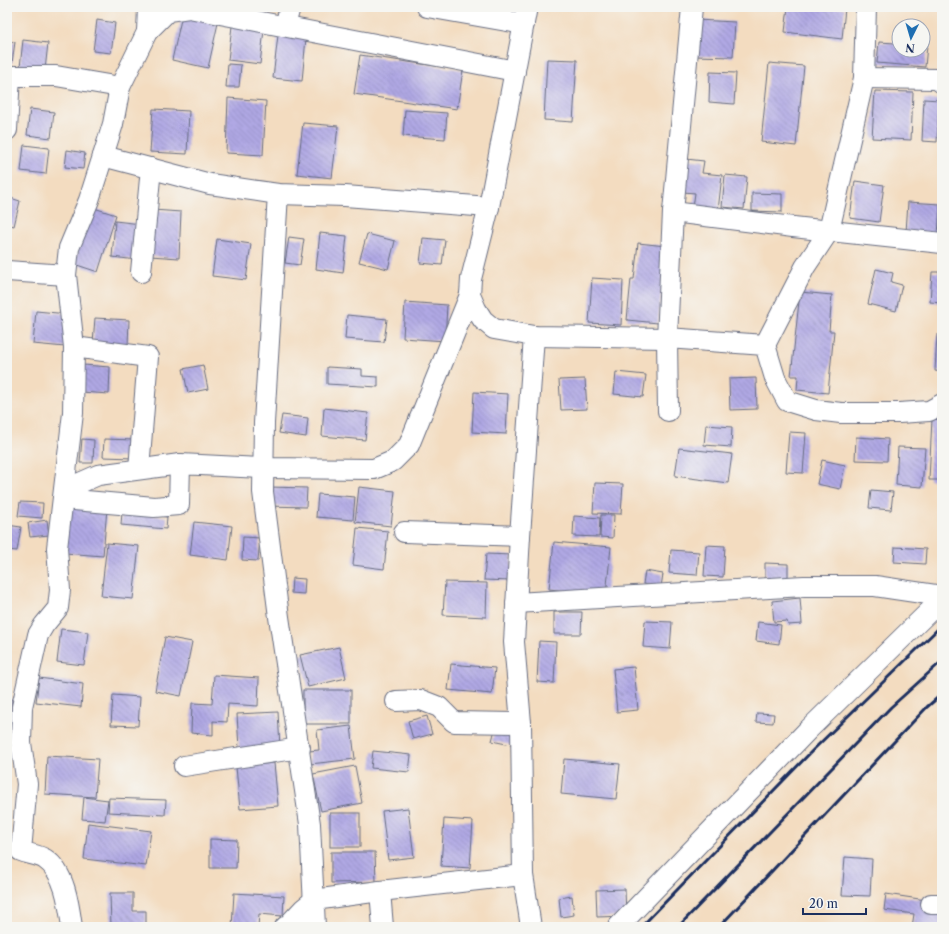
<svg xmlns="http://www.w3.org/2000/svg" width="949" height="934" font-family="'Libre Caslon Text',serif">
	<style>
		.building { fill: url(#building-back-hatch) }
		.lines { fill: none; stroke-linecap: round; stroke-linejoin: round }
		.minor-casing { stroke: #676c80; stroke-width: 22 }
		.minor { stroke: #fff; stroke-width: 20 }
		.rail { stroke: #1b2f5e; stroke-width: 3 }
	</style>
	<defs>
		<pattern id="building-back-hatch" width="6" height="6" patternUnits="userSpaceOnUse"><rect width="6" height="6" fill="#b0a8e4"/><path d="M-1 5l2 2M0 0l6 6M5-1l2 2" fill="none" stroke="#8e89bc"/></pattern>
	</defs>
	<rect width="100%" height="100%" fill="#f6f6f2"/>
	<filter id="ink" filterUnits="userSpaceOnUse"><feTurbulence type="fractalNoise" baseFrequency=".025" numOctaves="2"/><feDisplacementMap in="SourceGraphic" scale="8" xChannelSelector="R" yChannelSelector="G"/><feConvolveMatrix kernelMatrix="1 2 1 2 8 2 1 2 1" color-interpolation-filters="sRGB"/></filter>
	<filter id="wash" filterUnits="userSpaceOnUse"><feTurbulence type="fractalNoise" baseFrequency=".012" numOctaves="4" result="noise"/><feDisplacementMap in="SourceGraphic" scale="16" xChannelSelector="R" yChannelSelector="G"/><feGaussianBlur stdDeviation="0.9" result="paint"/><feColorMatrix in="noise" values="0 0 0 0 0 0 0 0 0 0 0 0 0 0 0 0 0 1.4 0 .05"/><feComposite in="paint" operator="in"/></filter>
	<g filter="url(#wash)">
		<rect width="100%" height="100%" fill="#f3dcc0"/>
		<g id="blocks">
			<g class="building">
				<path d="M702 7H736V10L702 8Z"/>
				<path d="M788 7 845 8 842 39 785 32Z"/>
				<path d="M182 15 218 23 208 68 172 60Z"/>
				<path d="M97 20 115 23 111 53 93 51Z"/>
				<path d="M696 20 735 22 733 57 694 56Z"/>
				<path d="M232 26 264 30 260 64 228 60Z"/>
				<path d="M896 31H899V50H923V34H928L925 67 877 63 879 42 895 43Z"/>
				<path d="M278 35 306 38 302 81 273 78Z"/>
				<path d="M23 40 48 43 45 70 20 67Z"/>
				<path d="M7 41 15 42 12 63H7Z"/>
				<path d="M360 55 463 70 457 109 354 94Z"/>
				<path d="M547 59 577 60 573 122 544 120Z"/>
				<path d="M769 63 804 66 796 146 761 142Z"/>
				<path d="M228 64 241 65 239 87H226Z"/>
				<path d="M710 72 736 73 734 104 709 102Z"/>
				<path d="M875 91 913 92 911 140 872 138Z"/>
				<path d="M228 98 266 101 263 155 226 153Z"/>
				<path d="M924 99 939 100 937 142 922 141Z"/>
				<path d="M30 109 54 112 51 138 27 135Z"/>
				<path d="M153 109 189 111 187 154 150 152Z"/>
				<path d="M405 110 447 113 445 139 403 136Z"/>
				<path d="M303 123 338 126 332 178 297 174Z"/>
				<path d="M24 145 49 148 46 174 21 171Z"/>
				<path d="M67 150 85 153 83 169 65 167Z"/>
				<path d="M686 159 704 161 702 173 722 175 718 211 693 208 695 193 683 192Z"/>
				<path d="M725 175 747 177 744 209 722 207Z"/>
				<path d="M855 181 884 185 879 222 850 218Z"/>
				<path d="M752 193 782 194V212L752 211Z"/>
				<path d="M7 197 20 201 14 226 7 224Z"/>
				<path d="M908 202 940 204 938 234 906 232Z"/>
				<path d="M91 207 116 215 98 272 74 264Z"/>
				<path d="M153 210 181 212 179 258 150 256Z"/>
				<path d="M115 221 141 224 137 260 112 257Z"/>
				<path d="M320 233 347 236 343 273 316 269Z"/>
				<path d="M367 234 395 241 388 269 359 262Z"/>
				<path d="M289 237 304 239 300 265 285 263Z"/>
				<path d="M423 238 445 240 442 265 420 263Z"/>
				<path d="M217 239 251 244 246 280 212 276Z"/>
				<path d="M638 243 666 246 658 323 627 320 631 279H634Z"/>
				<path d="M876 269 893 273 891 282 902 285 896 311 868 304Z"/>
				<path d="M932 272H942V303L930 302Z"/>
				<path d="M592 278 623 280 621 325 589 323Z"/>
				<path d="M800 292 832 295 829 331H834L828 393 797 390 798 376H791Z"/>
				<path d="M405 302 447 305 445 341 403 338Z"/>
				<path d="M36 311 68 314 65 347 33 344Z"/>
				<path d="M347 315 387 319 384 342 345 339Z"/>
				<path d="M95 318 129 320 128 345 93 343Z"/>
				<path d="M937 335H942V372L935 371Z"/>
				<path d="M83 365 110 367 109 394 81 392Z"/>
				<path d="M203 365 208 389 188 393 183 369Z"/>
				<path d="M327 367 362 369V376L378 377V387L327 384Z"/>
				<path d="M616 372 646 375 643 397 614 394Z"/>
				<path d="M756 378 757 409 730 410 729 379Z"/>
				<path d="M585 379 587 409 561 410 559 380Z"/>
				<path d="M474 392 508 394 506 434 472 432Z"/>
				<path d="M324 408 368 413 365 440 322 436Z"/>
				<path d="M282 415 308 418 306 437 279 433Z"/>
				<path d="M932 419 942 420V480H929Z"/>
				<path d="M706 425 732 427 731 447 704 445Z"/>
				<path d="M789 432 806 433 803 473 786 472Z"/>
				<path d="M856 437 888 439 887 461 855 460Z"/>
				<path d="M82 439 94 440 93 463H80Z"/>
				<path d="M104 439 134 440 133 458 103 457Z"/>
				<path d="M898 447 925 448 922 487 896 485Z"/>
				<path d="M679 448 732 454 728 483 675 476Z"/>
				<path d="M822 460 845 465 840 489 817 484Z"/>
				<path d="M595 483 623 484 621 514 593 513Z"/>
				<path d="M269 487 307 488 306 507 268 506Z"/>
				<path d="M359 487 395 491 391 526 355 522Z"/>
				<path d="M871 490 893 492 891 510 869 508Z"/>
				<path d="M318 494 355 497 353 520 316 517Z"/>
				<path d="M20 502 43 503 42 518 18 516Z"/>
				<path d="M68 505 107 508 103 556 65 553Z"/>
				<path d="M122 512 167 517 166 529 121 525Z"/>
				<path d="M601 515H614L613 538 600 537Z"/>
				<path d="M574 516 600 518 599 537 573 536Z"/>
				<path d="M47 520 49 535 30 537 28 523Z"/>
				<path d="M194 522 232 526 228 560 190 555Z"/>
				<path d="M7 525 21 527 17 551 7 550Z"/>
				<path d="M357 528 388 531 384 569 353 565Z"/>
				<path d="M243 537 260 538 258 561 242 560Z"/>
				<path d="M554 542 611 547 606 595 549 589Z"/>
				<path d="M107 543 139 546 133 599 101 596Z"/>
				<path d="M706 545 725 546 723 577 704 576Z"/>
				<path d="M895 547 926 549 925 564 894 562Z"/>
				<path d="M671 550 699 552 697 575 669 573Z"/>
				<path d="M486 554 512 555 511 581 484 580Z"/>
				<path d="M765 563 788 564V583L765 582Z"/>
				<path d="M645 571 663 574 661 587 643 584Z"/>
				<path d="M292 578 305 579 304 594 291 593Z"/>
				<path d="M445 582 487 583 486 617 443 615Z"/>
				<path d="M800 598 802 624 788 625 787 621 774 622 772 601Z"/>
				<path d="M554 612H582L581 634H554Z"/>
				<path d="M645 621 672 622 670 649 643 647Z"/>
				<path d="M758 622 781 625 779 644 756 641Z"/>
				<path d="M61 629 88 632 84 665 57 662Z"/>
				<path d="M165 637 192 642 181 696 155 691Z"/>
				<path d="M539 641 556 642 554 683 537 682Z"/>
				<path d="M339 647 346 678 308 687 300 655Z"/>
				<path d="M451 664 495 668 492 694 448 690Z"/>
				<path d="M634 667 638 710 617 712 613 669Z"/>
				<path d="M214 675 259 678 258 706 228 704 227 722 213 721V735L191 733 192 703 212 704Z"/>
				<path d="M39 678 83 684 81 707 36 702Z"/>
				<rect x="303" y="690" width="48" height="34"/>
				<path d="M113 695 140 697 138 726 111 725Z"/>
				<path d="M7 699H12L10 727H7Z"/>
				<path d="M278 712 280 747 239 749 237 714Z"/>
				<path d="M757 713 774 714 773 723 756 722Z"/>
				<path d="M427 716 432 734 413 739 408 721Z"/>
				<path d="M351 726 355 759 310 764 309 751 319 750 317 730Z"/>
				<path d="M495 729 514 732 511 745 492 741Z"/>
				<path d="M373 751 411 755 409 772 371 768Z"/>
				<path d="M47 756 98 759 95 797 45 794Z"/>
				<path d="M564 759 620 764 616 799 561 794Z"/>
				<path d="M274 763 278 806 240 809 236 767Z"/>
				<path d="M355 766 362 803 321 811 313 774Z"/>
				<path d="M84 797 108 800 105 821 82 819Z"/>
				<path d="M109 798 166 800 165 815 108 812Z"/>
				<path d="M408 808 414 857 388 860 382 811Z"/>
				<rect x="330" y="813" width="30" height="34"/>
				<path d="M444 819 473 821 470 868 441 866Z"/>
				<path d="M88 823 151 831 146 866 84 859Z"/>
				<path d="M210 839 237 840 236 868H210Z"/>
				<path d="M331 852H375L376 882 331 883Z"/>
				<path d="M845 857 872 859 870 896 842 895Z"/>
				<path d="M625 889 626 916 597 917 596 890Z"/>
				<path d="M110 893H133V911H146V927H111Z"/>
				<path d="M234 893 284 896 283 916 259 914 258 927H232Z"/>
				<path d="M886 894 926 900 942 913V927H912L914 914 884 910Z"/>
				<path d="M572 896 574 915 561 917 559 898Z"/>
			</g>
		</g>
	</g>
	<g filter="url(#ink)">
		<use href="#blocks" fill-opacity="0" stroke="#676c80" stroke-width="1"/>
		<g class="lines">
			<g class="minor-casing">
				<g id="minor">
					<path d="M427 7 524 24"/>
					<path d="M527 7 489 207 471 279 470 295 476 309 483 320 494 329 534 336 667 338 765 345 775 378 787 401 816 410 841 413H899L929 411 942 404"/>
					<path d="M285 26 290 7"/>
					<path d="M147 32 148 7"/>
					<path d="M7 76H56L120 87"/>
					<path d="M864 78 937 79 942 83"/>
					<path d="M7 130 10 76"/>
					<path d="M278 194 264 423 263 492 279 617 310 824 315 927"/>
					<path d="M489 207 345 196 278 194 210 184 103 156 113 124 120 87 147 32 168 11 189 8 515 71"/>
					<path d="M673 212 793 227 942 243"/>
					<path d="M7 271 66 275"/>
					<path d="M141 272 151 168"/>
					<path d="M765 345 805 267 829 231 864 78 866 7"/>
					<path d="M74 347 148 357 139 469"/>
					<path d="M668 411 667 338 673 212 692 7"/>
					<path d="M63 499 154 507 179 505 180 464 263 468 374 469 393 461 409 445 470 295"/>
					<path d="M63 499 73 486 98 475 180 464"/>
					<path d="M404 532 520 536"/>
					<path d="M516 603 804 586H875L942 596"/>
					<path d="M396 701 421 700 439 707 454 722 521 723"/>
					<path d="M184 766 300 748"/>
					<path d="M380 891 383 927"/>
					<path d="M931 904H942"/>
					<path d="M72 927C69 905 65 872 45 859 39 855 28 854 21 851L27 784 21 743 22 707 38 635 44 625 58 608 60 590 57 548 73 413 74 347 66 275 69 248 89 200 103 156"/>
					<path d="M285 927 288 925 303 909 314 900 380 891 523 875"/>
					<path d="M531 927 523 875 521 723 514 642 520 536 534 336"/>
					<path d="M618 927 808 730 942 599"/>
				</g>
			</g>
			<use href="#minor" class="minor"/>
			<g class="rail">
				<path d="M641 927 814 749 942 625"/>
				<path d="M678 927 891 707 942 661"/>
				<path d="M719 927 927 707 942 694"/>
			</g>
		</g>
	</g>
	<rect width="949" height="934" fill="none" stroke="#f6f6f2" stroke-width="24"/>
	<g transform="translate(911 38) rotate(185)"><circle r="19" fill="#f6f6f2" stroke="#9ea6b7"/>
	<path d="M0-3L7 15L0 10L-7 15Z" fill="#1f6fb2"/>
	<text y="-6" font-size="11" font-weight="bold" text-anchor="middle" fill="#1b2f5e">N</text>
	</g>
	<path d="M803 908v6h63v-6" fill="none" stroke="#1b2f5e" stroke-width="2"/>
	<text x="809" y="908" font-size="12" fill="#1b2f5e" stroke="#f6f6f2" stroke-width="3" paint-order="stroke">20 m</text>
</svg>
